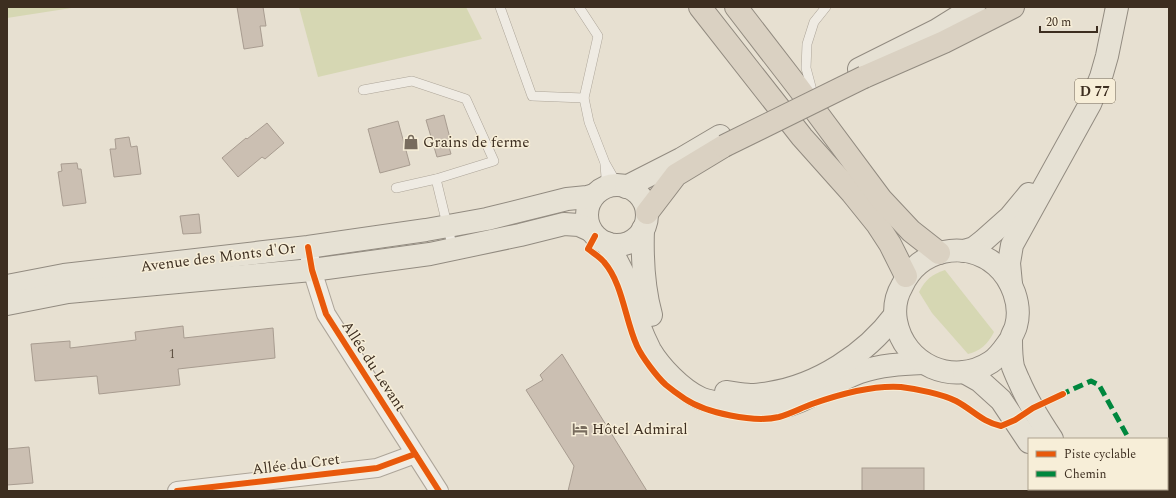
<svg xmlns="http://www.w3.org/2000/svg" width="1176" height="498" font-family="Spectral,serif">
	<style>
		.green { fill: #d6d7b3 }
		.building { fill: #cbbfb2; stroke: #a89c90 }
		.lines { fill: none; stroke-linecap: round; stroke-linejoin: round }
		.lane-casing { stroke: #ada599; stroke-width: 10 }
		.street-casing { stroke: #ada599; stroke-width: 20 }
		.primary-casing { stroke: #928b80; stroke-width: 24 }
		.highway-casing { stroke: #928b80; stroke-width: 24 }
		.lane { stroke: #efebe3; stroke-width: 9 }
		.street { stroke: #efebe3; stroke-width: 18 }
		.primary { stroke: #e6e1d4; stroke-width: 22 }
		.highway { stroke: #dad1c2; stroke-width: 22 }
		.highway-bridge-casing { stroke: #928b80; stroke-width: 24; stroke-linecap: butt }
		.highway-bridge { stroke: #dad1c2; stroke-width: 22 }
		.quiet { stroke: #00873e; stroke-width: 5; stroke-dasharray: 10 5; stroke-linecap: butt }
		.cycleway-casing { stroke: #f7eed8; stroke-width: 8 }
		.cycleway { stroke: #e8590c; stroke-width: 6 }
		.labels { text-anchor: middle; stroke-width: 3; stroke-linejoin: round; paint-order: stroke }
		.number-label { font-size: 13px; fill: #605244 }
		.shield { fill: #f7eed8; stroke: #756857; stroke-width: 1 }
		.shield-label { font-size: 14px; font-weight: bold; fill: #3d2e20 }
		.poi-label { font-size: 15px; fill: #3d2e20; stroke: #f7eed8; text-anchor: start }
		.street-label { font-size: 15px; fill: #3d2e20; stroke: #f7eed8 }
	</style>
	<rect width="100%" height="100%" fill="#e7e0d1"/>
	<g class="green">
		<path d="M7 7H78L7 18Z"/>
		<path d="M299 7H466L482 39 318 77Z"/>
		<path d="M945 270 994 332C988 344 980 351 968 354L932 313 919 292C926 279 931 275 945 270Z"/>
	</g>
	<g class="building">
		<path d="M237 7H263L266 26H260L263 46 244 49Z"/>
		<path d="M444 115 452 146 449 147 451 154 437 157 426 120Z"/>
		<path d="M398 121 410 165 380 173 368 129Z"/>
		<path d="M267 123 284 143 265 159 262 157 238 177 222 158 246 138 247 139Z"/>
		<path d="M129 137 131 147 137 146 141 174 114 177 110 149H116L115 139Z"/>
		<path d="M77 163 78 169H81L86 203 63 206 58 172 62 171 61 164Z"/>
		<path d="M199 214 201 233 183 234 180 216Z"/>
		<path d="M183 326 184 338 273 328 275 358 178 369 180 385 99 394 97 376 35 381 31 344 70 341V348L136 340 135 332Z"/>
		<path d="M562 354 647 491H568L574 466 526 390 543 380 540 375Z"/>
		<path d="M29 447 33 483 7 485V449Z"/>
		<rect x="862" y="468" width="62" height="23"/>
	</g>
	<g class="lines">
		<g class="lane-casing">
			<g id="lane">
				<path d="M500 7 532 96 584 98"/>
				<path d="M579 7 598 36 584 98 589 122 605 163 613 177 626 187"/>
				<path d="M363 90 412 81 466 99 494 161 436 179 396 188"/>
				<path d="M814 98 806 68 807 44 814 22 826 7"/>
				<path d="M436 179 453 249"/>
				<path d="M602 189 606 177 605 165"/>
			</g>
		</g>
		<g class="street-casing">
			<g id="street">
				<path d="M308 247 312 270 326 314 439 491"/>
				<path d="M177 491 377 468 415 454"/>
			</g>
		</g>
		<g class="primary-casing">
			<g id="primary">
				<path d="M859 69 937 30 974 7"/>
				<circle cx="617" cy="215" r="30"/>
				<path d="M626 187 681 159 720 136"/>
				<path d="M643 229C642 258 643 286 651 315"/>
				<path d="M607 243C616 259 625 275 631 292 635 303 635 314 639 325 642 333 646 342 650 350 660 367 681 389 700 398 704 400 709 401 714 402 742 411 772 413 800 401 820 392 839 380 860 372 881 365 901 364 923 363"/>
				<path d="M964 251 974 248 983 241 1010 217 1029 194"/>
				<path d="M1011 284 1009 263 1012 245 1090 104 1101 77 1107 56 1117 7"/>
				<path d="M7 286 64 275 308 247 426 230 487 219 567 199 587 197 594 195"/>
				<path d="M7 304 68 292 312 270 430 254 520 235 564 224 579 225 590 230"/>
				<path d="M1011 339C1005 347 1000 356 991 362 953 387 904 365 896 321 894 309 896 296 902 286 919 249 965 239 996 265 1012 279 1022 305 1016 326 1015 331 1011 335 1011 340 1011 346 1012 362 1013 367 1015 372 1017 377 1019 381 1028 402 1040 421 1052 439"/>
				<path d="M964 372 980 381 1001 400 1029 442"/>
				<path d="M726 392C734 393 743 395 751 395 757 395 763 394 769 393 817 386 866 354 895 315"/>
				<path d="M1060 489 1062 491"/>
				<path d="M1086 489 1088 491"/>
			</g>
		</g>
		<g class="highway-casing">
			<g id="highway">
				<path d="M700 7 802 137 852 193 877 224 890 244 906 276"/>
				<path d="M736 7 797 86 881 199 911 231 939 253"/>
				<path d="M864 77 944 42 1013 7"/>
				<path d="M647 213 676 175 724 146"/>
			</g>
		</g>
		<use href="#lane" class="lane"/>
		<use href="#street" class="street"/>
		<use href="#primary" class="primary"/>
		<use href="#highway" class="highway"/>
		<g class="highway-bridge-casing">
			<path id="highway-bridge" d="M724 146 864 77"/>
		</g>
		<use href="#highway-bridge" class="highway-bridge"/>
		<g class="quiet">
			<path d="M1060 395 1091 381 1099 385 1129 439"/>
			<path d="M1162 489 1163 491"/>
		</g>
		<g class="cycleway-casing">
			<g id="cycleway">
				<path d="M595 236 588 249C593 253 600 257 604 262 623 284 625 320 637 346 642 357 657 377 666 385 672 390 679 395 685 399 706 413 754 423 779 417 790 414 801 408 812 404 840 394 871 385 901 387 917 389 942 394 956 401 973 410 982 422 1001 426L1015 420 1033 408 1063 394"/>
				<path d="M308 247 312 270 326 314 439 491"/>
				<path d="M177 491 377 468 415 454"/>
			</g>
		</g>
		<use href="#cycleway" class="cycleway"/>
	</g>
	<defs>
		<g id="shop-bare" transform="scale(1.2)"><path d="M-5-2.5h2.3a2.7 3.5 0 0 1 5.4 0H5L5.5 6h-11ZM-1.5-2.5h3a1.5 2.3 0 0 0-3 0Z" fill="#786c5e" stroke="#f7eed8" stroke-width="2.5" paint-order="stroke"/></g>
		<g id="hotel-bare" transform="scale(1.2)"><path d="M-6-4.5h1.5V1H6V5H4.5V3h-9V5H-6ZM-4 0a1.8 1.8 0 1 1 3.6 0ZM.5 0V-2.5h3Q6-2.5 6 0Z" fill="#786c5e" stroke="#f7eed8" stroke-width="2.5" paint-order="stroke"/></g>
	</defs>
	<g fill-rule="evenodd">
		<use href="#shop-bare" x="411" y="142"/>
		<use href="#hotel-bare" x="580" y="429"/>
	</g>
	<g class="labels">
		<g class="number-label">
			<text x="172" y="358">1</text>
		</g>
		<rect class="shield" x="1075" y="79" width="40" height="24" rx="3"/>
		<g class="shield-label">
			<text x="1095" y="96">D 77</text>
		</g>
		<g class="poi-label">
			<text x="423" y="147">Grains de ferme</text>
			<text x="592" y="434">Hôtel Admiral</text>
		</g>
		<g class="street-label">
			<text transform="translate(218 257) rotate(-7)" y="5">Avenue des Monts d'Or</text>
			<text transform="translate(374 366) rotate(57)" y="5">Allée du Levant</text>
			<text transform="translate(296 464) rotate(-7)" y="5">Allée du Cret</text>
		</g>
	</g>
	<rect width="1176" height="498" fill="none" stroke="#3d2e20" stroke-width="16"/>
	<rect x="1028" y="438" width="140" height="52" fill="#f7eed8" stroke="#ada18e"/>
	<rect x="1036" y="451" width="20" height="6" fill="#e8590c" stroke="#ada18e"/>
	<text x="1064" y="458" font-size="12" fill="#3d2e20">Piste cyclable</text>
	<rect x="1036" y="471" width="20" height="6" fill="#00873e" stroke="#ada18e"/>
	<text x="1064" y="478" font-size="12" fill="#3d2e20">Chemin</text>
	<path d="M1040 26v6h57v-6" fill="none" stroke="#3d2e20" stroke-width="2"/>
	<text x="1046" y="26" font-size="12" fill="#3d2e20" stroke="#f7eed8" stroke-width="3" paint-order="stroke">20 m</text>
</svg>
